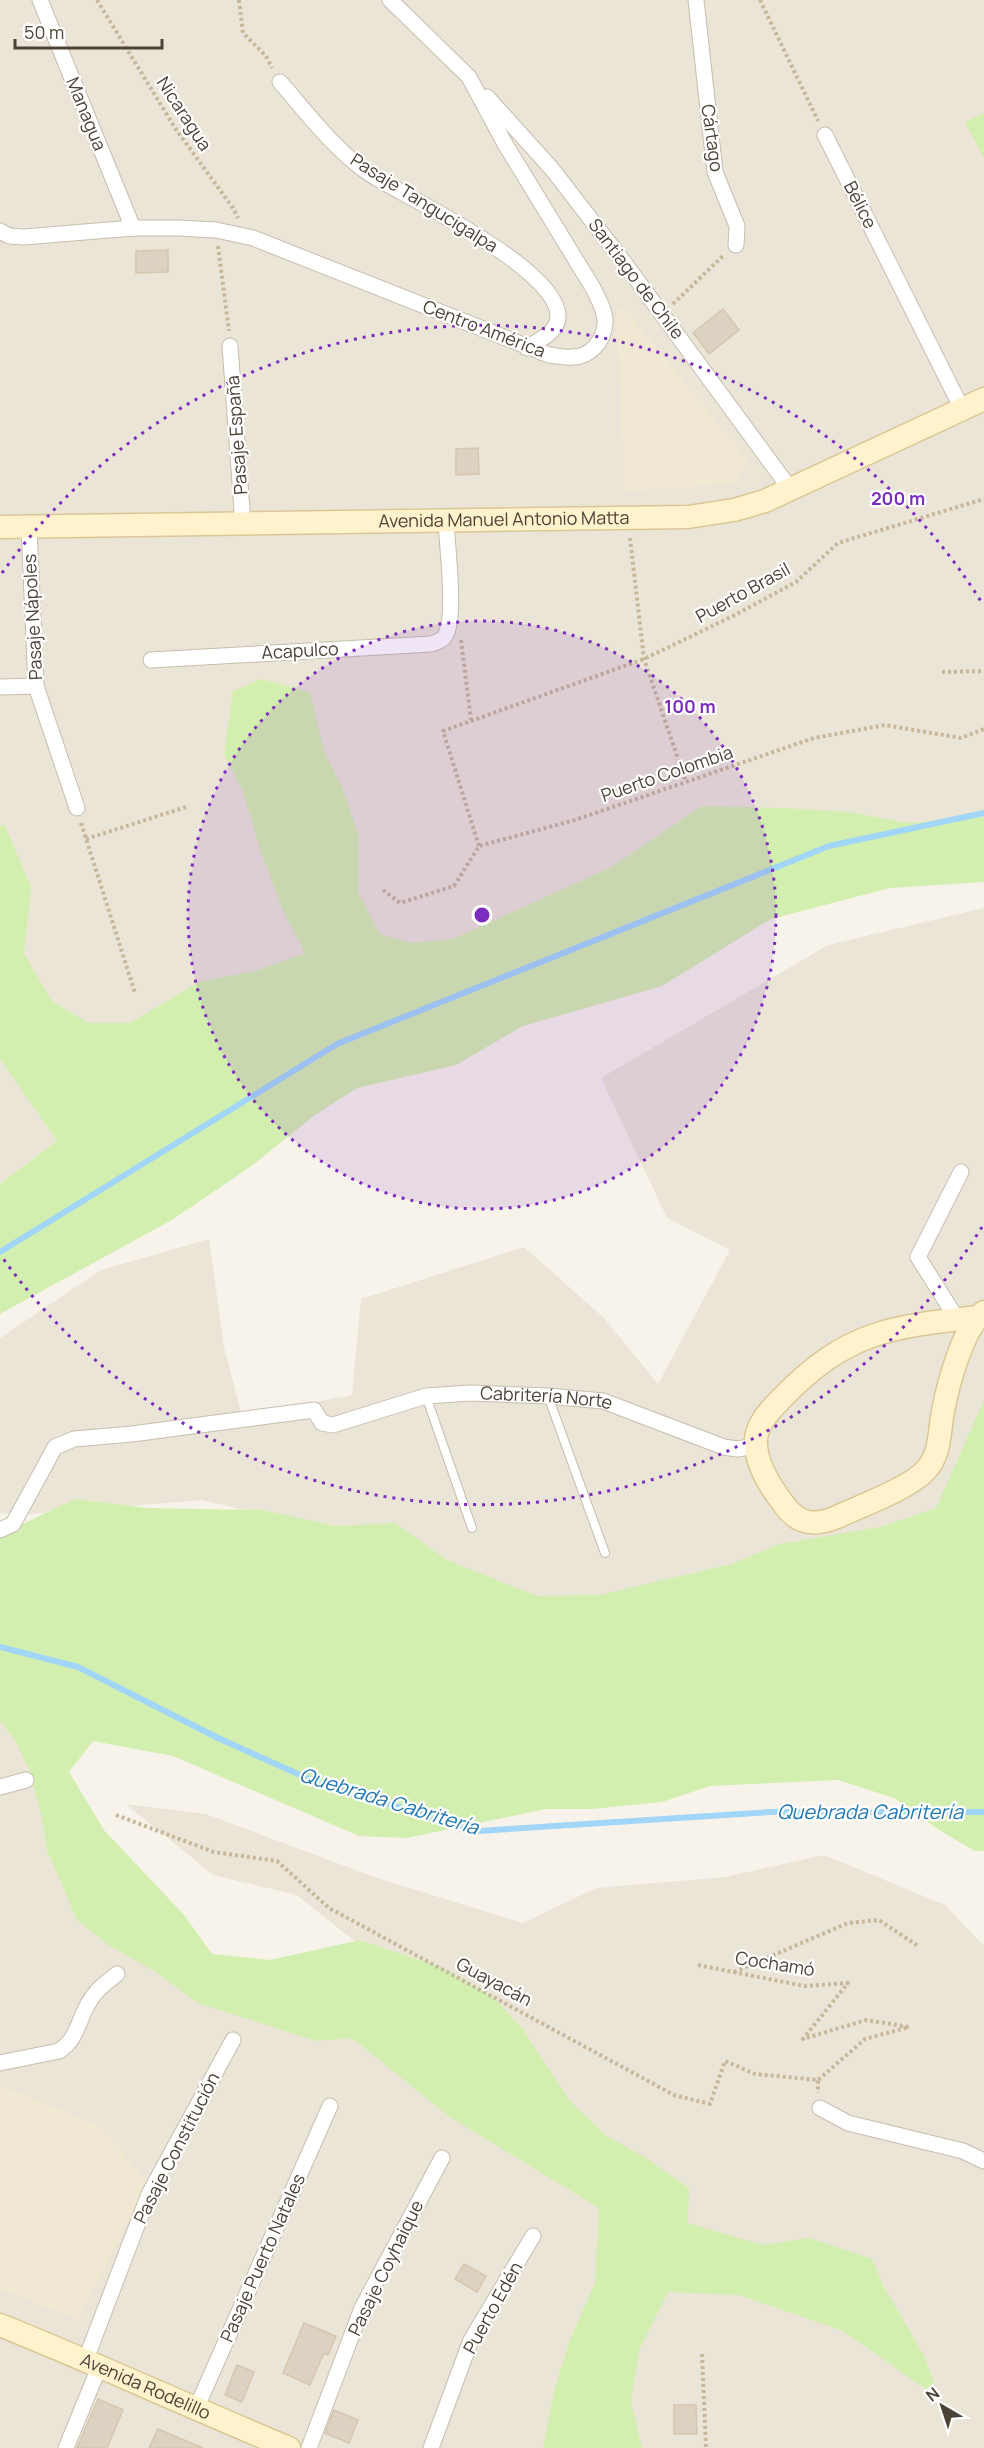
<svg xmlns="http://www.w3.org/2000/svg" width="984" height="2448" font-family="Manrope,sans-serif">
	<style>
		.residential { fill: #ebe5d8 }
		.education { fill: #f1e8d3 }
		.green { fill: #d3efaf }
		.lines { fill: none; stroke-linecap: round; stroke-linejoin: round }
		.stream { stroke: #a1d6f9; stroke-width: 6 }
		.building { fill: #ddd1c1; stroke: #d5c6b0; stroke-width: 1.5 }
		.lane-casing { stroke: #c6beae; stroke-width: 10 }
		.street-casing { stroke: #c6beae; stroke-width: 17 }
		.secondary-casing { stroke: #dbc795; stroke-width: 25 }
		.path { stroke: #c7b79b; stroke-width: 4; stroke-dasharray: 3 3; stroke-linecap: butt }
		.lane { stroke: #fff; stroke-width: 8 }
		.street { stroke: #fff; stroke-width: 15 }
		.secondary { stroke: #fff2cc; stroke-width: 22 }
		.ring { fill: none; stroke: #7b2cbf; stroke-width: 3; stroke-dasharray: 3 6 }
		.labels { text-anchor: middle; stroke-width: 4.5; stroke-linejoin: round; paint-order: stroke }
		.street-label { font-size: 18px; fill: #4c4337; stroke: #fff }
		.water-label { font-size: 20px; font-style: italic; fill: #2078b3; stroke: #fff }
		.centre { fill: #7b2cbf; stroke: #fff; stroke-width: 3 }
		.ring-label { font-size: 18px; text-anchor: middle; font-weight: bold; fill: #7b2cbf; stroke: #fff; stroke-width: 4.5; stroke-linejoin: round; paint-order: stroke }
	</style>
	<rect width="100%" height="100%" fill="#f7f3ea"/>
	<g class="residential">
		<path d="M0 0H984V822L614 872 455 944 313 956 131 1028H87L47 1004 19 955 0 830Z"/>
		<path d="M984 908V1414L940 1512 733 1569 601 1600 536 1602 335 1531 202 1500 16 1515 0 1513V1338L101 1270 209 1239 224 1347 242 1416 352 1395 361 1299 524 1247 603 1317 658 1384 730 1250 667 1218 601 1078 828 945Z"/>
		<path d="M0 1058 57 1141 0 1184Z"/>
		<path d="M0 1712 20 1737 82 1916 353 2032 605 2205 601 2284 548 2448H0Z"/>
		<path d="M126 1804 206 1814 377 1878 523 1923 596 1888 725 1877 824 1855 945 1905 984 1946V2448H636L625 2401 633 2348 664 2287 763 2251 682 2227 602 2139 297 1895 213 1875Z"/>
	</g>
	<g class="education">
		<path d="M625 309 749 461 733 484 625 491 616 311Z"/>
		<path d="M0 2085 98 2125 148 2182 78 2320 0 2289Z"/>
	</g>
	<g class="green">
		<path d="M984 113V159L965 122Z"/>
		<path d="M261 679 310 692 324 752 342 787 359 837 358 892 380 934 411 943 453 939 611 867 702 806 783 808 848 812 909 823 984 817V882L890 888 771 919 662 986 523 1026 456 1065 357 1088 315 1115 250 1167 172 1220 0 1314V1184L57 1141 0 1059V825L5 826 31 887 24 954 51 1000 88 1023H130L199 982 255 971 305 953 284 913 260 850 243 792 224 754 233 691Z"/>
		<path d="M984 1400V1851H975L939 1830 894 1798 838 1780 710 1786 662 1802 592 1809H546L407 1838 359 1836 173 1756 93 1741 69 1772 104 1830 185 1916 212 1954 270 1960 360 1940 443 1968 494 1998 522 2028 569 2100 605 2135 646 2158 689 2188 688 2223 763 2245 809 2238 872 2259 884 2287 923 2354 941 2400 843 2331 739 2295 668 2292 639 2350 631 2401 642 2448H543L555 2387 571 2337 595 2283 599 2208 450 2117 352 2038 316 2041 198 2003 154 1971 110 1946 77 1920 47 1850 41 1813 29 1770 15 1740 0 1721V1535L75 1499 148 1508 262 1510 336 1526 395 1523 447 1560 537 1596 600 1595 731 1564 780 1544 880 1527 936 1508Z"/>
	</g>
	<g class="lines">
		<g class="stream">
			<path d="M0 1252 337 1044 829 846 984 813"/>
			<path d="M0 1647 78 1667 218 1738 318 1783 479 1831 770 1812H984"/>
		</g>
	</g>
	<g class="building">
		<path d="M168 250V272L136 273V251Z"/>
		<path d="M723 309 739 330 709 354 693 333Z"/>
		<path d="M478 448 479 474 456 475V449Z"/>
		<path d="M464 2264 486 2276 477 2292 455 2279Z"/>
		<path d="M304 2323 336 2336 328 2355 324 2353 310 2385 283 2373Z"/>
		<path d="M237 2365 254 2372 242 2402 225 2395Z"/>
		<path d="M98 2399 123 2410 107 2448H77Z"/>
		<path d="M674 2405H696L697 2434H674Z"/>
		<path d="M334 2410 358 2420 349 2443 325 2433Z"/>
		<path d="M158 2429 203 2448H149Z"/>
	</g>
	<g class="lines">
		<g class="lane-casing">
			<g id="lane">
				<path d="M426 1396 472 1528"/>
				<path d="M548 1396 605 1553"/>
			</g>
		</g>
		<g class="street-casing">
			<g id="street">
				<path d="M40 0 133 228"/>
				<path d="M696 0 715 172 737 226 736 245"/>
				<path d="M280 82C309 115 336 152 373 176 404 196 579 278 556 325 551 335 536 342 527 348"/>
				<path d="M487 97 552 169 623 261 791 490"/>
				<path d="M825 135 962 409"/>
				<path d="M0 231 9 236 24 237 133 228H178L216 230 253 238 549 355C557 356 565 358 573 357 590 357 604 341 605 323 606 312 598 298 593 288L505 144 469 77 390 0"/>
				<path d="M230 346 243 524"/>
				<path d="M29 527 36 686 77 808"/>
				<path d="M151 660 431 644C437 642 443 641 446 634 456 614 447 546 446 521"/>
				<path d="M0 687 36 686"/>
				<path d="M957 1319 918 1257 961 1172"/>
				<path id="s1" d="M0 1530 13 1524 55 1447 74 1439 132 1434 314 1410 322 1423 333 1425 426 1396 471 1393 548 1396 603 1401 724 1447 737 1449 756 1446"/>
				<path d="M0 1787 26 1780"/>
				<path d="M0 2063 59 2051C77 2040 78 2021 88 2004 95 1990 106 1983 117 1974"/>
				<path d="M820 2108 848 2123 963 2151 984 2161"/>
				<path d="M86 2359 149 2194 233 2040"/>
				<path d="M196 2409 330 2106"/>
				<path d="M66 2448 100 2365"/>
				<path d="M309 2448 362 2308 442 2158"/>
				<path d="M431 2448 471 2340 533 2236"/>
			</g>
		</g>
		<g class="secondary-casing">
			<g id="secondary">
				<path id="s2" d="M0 527 688 517 734 510 765 501 984 399"/>
				<path d="M977 1317C888 1327 846 1332 781 1399 769 1411 754 1427 756 1445 757 1467 772 1489 785 1506 799 1525 816 1526 837 1517 860 1506 908 1489 925 1471 941 1455 939 1432 943 1411 948 1385 963 1327 984 1312"/>
				<path id="s3" d="M0 2325C97 2364 192 2408 289 2448"/>
			</g>
		</g>
		<g class="path">
			<path d="M97 0 175 128 233 208 238 218"/>
			<path d="M239 0 243 33 266 56 272 68"/>
			<path d="M760 0 818 121"/>
			<path d="M218 246 229 331"/>
			<path d="M673 304 724 255"/>
			<path d="M630 538 644 659 686 782"/>
			<path d="M461 640 471 720"/>
			<path d="M942 672 984 671"/>
			<path d="M81 823 135 993"/>
			<path d="M86 839 186 807"/>
			<path d="M479 846 443 731 644 659 735 615 796 582 838 543 984 499"/>
			<path d="M383 890 400 903 454 886 479 846 575 820 814 738 885 725 961 738 984 729"/>
			<path d="M116 1815 214 1852 277 1861 329 1908 674 2095 710 2104 725 2061 755 2074 818 2080V2093"/>
			<path d="M698 1965 804 1986 848 1983 803 2039 866 2020 909 2027 865 2039 818 2080"/>
			<path d="M734 1972 848 1923 879 1920 918 1946"/>
			<path d="M702 2354 706 2448"/>
		</g>
		<use href="#lane" class="lane"/>
		<use href="#street" class="street"/>
		<use href="#secondary" class="secondary"/>
	</g>
	<circle cx="482" cy="915" r="294" fill="#7b2cbf" fill-opacity=".12"/>
	<g class="ring">
		<circle cx="482" cy="915" r="294"/>
		<path d="M982 1227A589 589 0 0 1 2 1257M2 573A589 589 0 0 1 982 603"/>
	</g>
	<g class="labels">
		<g class="street-label">
			<text transform="translate(86 114) rotate(68)" y="6">Managua</text>
			<text transform="translate(184 114) rotate(57)" y="6">Nicaragua</text>
			<text transform="translate(712 138) rotate(82)" y="6">Cártago</text>
			<text transform="translate(424 203) rotate(32)" y="6">Pasaje Tangucigalpa</text>
			<text transform="translate(860 205) rotate(63)" y="6">Bélice</text>
			<text transform="translate(636 279) rotate(53)" y="6">Santiago de Chile</text>
			<text transform="translate(484 329) rotate(21)" y="6">Centro América</text>
			<text transform="translate(237 435) rotate(-94)" y="6">Pasaje España</text>
			<text dy="6" stroke="none"><textPath href="#s2" startOffset="504">Avenida Manuel Antonio Matta</textPath></text>
			<text transform="translate(743 593) rotate(-29)" y="6">Puerto Brasil</text>
			<text transform="translate(33 617) rotate(-93)" y="6">Pasaje Nápoles</text>
			<text transform="translate(300 651) rotate(-3)" y="6">Acapulco</text>
			<text transform="translate(667 774) rotate(-19)" y="6">Puerto Colombia</text>
			<text dy="6" stroke="none"><textPath href="#s1" startOffset="609">Cabritería Norte</textPath></text>
			<text transform="translate(775 1964) rotate(9)" y="6">Cochamó</text>
			<text transform="translate(494 1982) rotate(28)" y="6">Guayacán</text>
			<text transform="translate(177 2148) rotate(-63)" y="6">Pasaje Constitución</text>
			<text transform="translate(263 2258) rotate(-66)" y="6">Pasaje Puerto Natales</text>
			<text transform="translate(386 2268) rotate(-64)" y="6">Pasaje Coyhaique</text>
			<text transform="translate(493 2308) rotate(-61)" y="6">Puerto Edén</text>
			<text dy="6" stroke="none"><textPath href="#s3" startOffset="158">Avenida Rodelillo</textPath></text>
		</g>
		<g class="water-label">
			<text transform="translate(389 1801) rotate(17)" y="7">Quebrada Cabritería</text>
			<text x="870" y="1819">Quebrada Cabritería</text>
		</g>
	</g>
	<circle cx="482" cy="915" r="9" class="centre"/>
	<g class="ring-label">
		<text x="898" y="505">200 m</text>
		<text x="690" y="713">100 m</text>
	</g>
	<g transform="translate(942 2406) rotate(321)" stroke="#ffffff" stroke-width="4.5" paint-order="stroke">
	<path d="M0-4.5L10 22L0 15L-10 22Z" fill="#4c4337"/>
	<text y="-9" font-size="16" font-weight="bold" text-anchor="middle" fill="#4c4337">N</text>
	</g>
	<path d="M15 39v9h147v-9" fill="none" stroke="#4c4337" stroke-width="3"/>
	<text x="24" y="39" font-size="18" fill="#4c4337" stroke="#ffffff" stroke-width="4.5" paint-order="stroke">50 m</text>
</svg>
